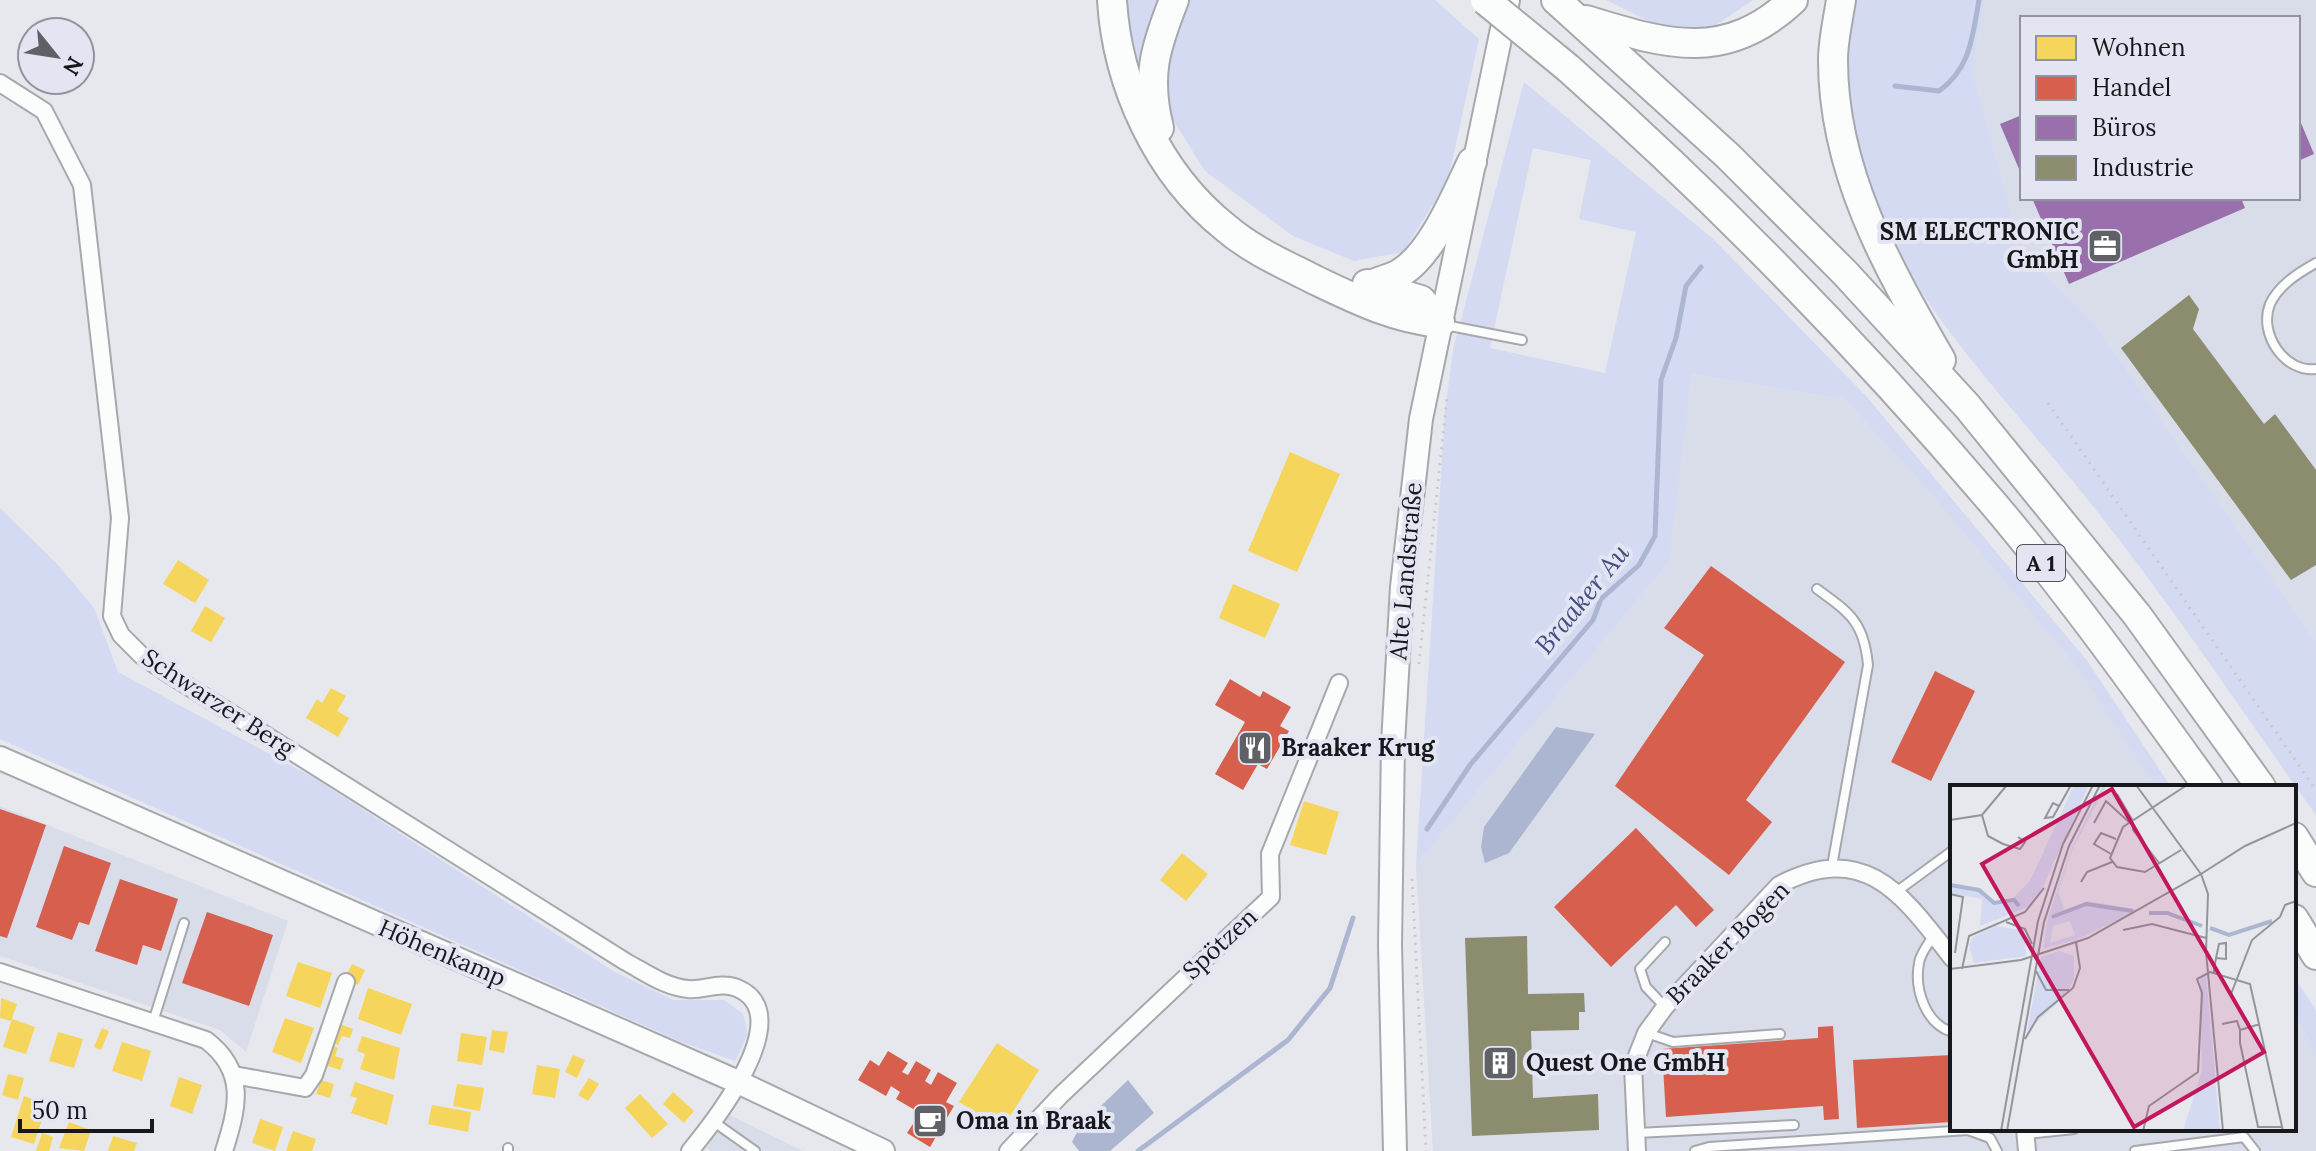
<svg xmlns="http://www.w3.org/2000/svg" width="2316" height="1151" font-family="Lora,serif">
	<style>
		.built { fill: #d9dce9; fill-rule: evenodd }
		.green { fill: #d3daf2; fill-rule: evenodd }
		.water { fill: #adb6d1 }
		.homes { fill: #f6d55c }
		.shops { fill: #d6604d }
		.offices { fill: #9970ab }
		.industry { fill: #8c8c6e }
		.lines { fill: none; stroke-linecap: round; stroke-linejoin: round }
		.stream { stroke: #adb6d1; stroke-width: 5 }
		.service-casing { stroke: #a7a8ad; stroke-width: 12 }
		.minor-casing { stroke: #a7a8ad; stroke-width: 20 }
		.secondary-casing { stroke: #a7a8ad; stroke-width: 26 }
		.motorway-casing { stroke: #a7a8ad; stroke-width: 32 }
		.path { stroke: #c9cacb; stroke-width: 3; stroke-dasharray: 2 6; stroke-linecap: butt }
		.service { stroke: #fbfcfc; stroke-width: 8 }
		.minor { stroke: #fbfcfc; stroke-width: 16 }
		.secondary { stroke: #fbfcfc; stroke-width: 22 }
		.motorway { stroke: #fbfcfc; stroke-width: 28 }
		.motorway-bridge-casing { stroke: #a7a8ad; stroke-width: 32; stroke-linecap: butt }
		.motorway-bridge { stroke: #fbfcfc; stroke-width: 28 }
		.labels { text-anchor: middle; stroke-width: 8; stroke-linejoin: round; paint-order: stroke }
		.shield { fill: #e3e6f2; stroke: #54565c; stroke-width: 2 }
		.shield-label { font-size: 22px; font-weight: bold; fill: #17181c }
		.poi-label { font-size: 24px; font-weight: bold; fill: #17181c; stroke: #e3e6f2; text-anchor: start }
		.street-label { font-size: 24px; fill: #17181c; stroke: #e3e6f2 }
		.water-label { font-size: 26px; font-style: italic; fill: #424e81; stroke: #e3e6f2 }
		.inset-river { fill: none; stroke: #adb6d1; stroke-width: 4 }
		.inset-road { fill: none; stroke: #93959a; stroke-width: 2 }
		.view { fill: #c2185b; fill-opacity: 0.15; stroke: #c2185b; stroke-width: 4 }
		.inset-edge { fill: none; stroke: #17181c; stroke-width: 4 }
	</style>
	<rect width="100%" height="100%" fill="#e6e8ee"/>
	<g class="built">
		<path d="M1984 0H2316V642L2095 325 2022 251 1972 71ZM2022 18H2298V198H2022Z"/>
		<path d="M1690 374 1844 399 1911 471 2073 662 2156 787H1952V1129H2294V1013L2316 1053V1151H1433L1416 865 1669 562Z"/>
		<path d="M0 806 288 921 246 1052 220 1030 0 956Z"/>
		<path d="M727 1114 803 1151H710L707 1148Z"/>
	</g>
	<g class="green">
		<path d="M1126 0H1435L1479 39 1448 180 1403 252 1354 261 1293 236 1205 171 1130 51Z"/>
		<path d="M1606 0H1753L1716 25 1664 29Z"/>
		<path d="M1852 0H1984L1972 71 2022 251 2095 325 2316 642V815C2243 713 2174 608 2096 510 1977 359 1808 214 1852 0Z"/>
		<path d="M1524 82 1713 239 1866 396 2088 662 2171 787H2156L2073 662 1911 471 1844 399 1691 374 1669 562 1416 865 1445 412 1453 350ZM1533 148 1591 160 1579 219 1636 232 1605 373 1490 348Z"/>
		<path d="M0 508 57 564 94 608 118 672 316 779 613 971 673 1000H724L743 1014 748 1034 735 1061 679 1041 0 739Z"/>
		<path d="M2294 976 2316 1011V1053L2294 1013Z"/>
	</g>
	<g class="water">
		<path d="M1556 727 1595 734 1509 853 1485 863 1481 847 1484 827Z"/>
		<path d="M1128 1080 1154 1113 1110 1151H1079L1072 1142 1080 1126Z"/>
	</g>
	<g class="homes">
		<path d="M1290 452 1340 474 1297 572 1248 551Z"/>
		<path d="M178 560 209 580 195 603 163 584Z"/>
		<path d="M1233 584 1280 604 1265 638 1219 618Z"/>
		<path d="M205 606 225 618 211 642 191 631Z"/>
		<path d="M331 688 346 696 337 711 349 718 338 737 306 718 317 699 322 703Z"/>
		<path d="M1304 801 1339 812 1326 855 1290 845Z"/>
		<path d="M1182 853 1208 874 1186 901 1160 880Z"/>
		<path d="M298 962 332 973 320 1008 286 996Z"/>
		<path d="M352 964 365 970 358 985 345 978Z"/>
		<path d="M368 988 412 1004 401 1035 358 1019Z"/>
		<path d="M1 998 17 1004 11 1021 0 1018Z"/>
		<path d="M285 1018 314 1028 301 1063 272 1052Z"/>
		<path d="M12 1019 35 1027 26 1054 3 1047Z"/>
		<path d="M340 1024 353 1029 350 1038 342 1036 338 1045 333 1043Z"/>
		<path d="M102 1028 109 1031 101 1050 94 1047Z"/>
		<path d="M492 1030 508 1032 504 1053 489 1050Z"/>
		<path d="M58 1032 83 1039 74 1068 49 1061Z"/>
		<path d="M461 1033 487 1037 482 1065 457 1061Z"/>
		<path d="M362 1036 400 1048 394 1080 360 1069 365 1054 357 1051Z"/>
		<path d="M122 1042 151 1051 142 1081 112 1071Z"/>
		<path d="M997 1043 1039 1070 1002 1129 959 1102Z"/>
		<path d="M332 1046 338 1048 335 1056 344 1059 340 1070 325 1065Z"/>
		<path d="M573 1055 585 1060 577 1078 565 1072Z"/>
		<path d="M537 1065 560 1069 555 1098 532 1094Z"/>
		<path d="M8 1074 24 1078 18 1100 2 1095Z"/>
		<path d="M179 1077 202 1085 192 1114 170 1106Z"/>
		<path d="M589 1078 599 1084 588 1101 578 1095Z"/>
		<path d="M321 1080 334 1084 330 1098 316 1094Z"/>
		<path d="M355 1082 394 1095 387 1125 351 1113 357 1098 350 1096Z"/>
		<path d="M457 1084 484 1088 480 1111 453 1106Z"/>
		<path d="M673 1092 694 1111 684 1123 663 1104Z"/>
		<path d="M640 1094 668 1124 652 1138 625 1108Z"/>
		<path d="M24 1096 47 1104 34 1144 11 1137Z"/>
		<path d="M432 1105 471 1112 468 1132 428 1124Z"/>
		<path d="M260 1119 283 1127 275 1151 252 1143Z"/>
		<path d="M69 1122 91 1130 84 1151 59 1148Z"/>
		<path d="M293 1131 316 1139 312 1151H286Z"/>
		<path d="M42 1133 53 1137 49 1151H36Z"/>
		<path d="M113 1136 137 1143 134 1151H108Z"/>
	</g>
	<g class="shops">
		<path d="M1711 566 1845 662 1746 800 1772 822 1729 875 1615 786 1704 655 1664 628Z"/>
		<path d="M1935 671 1975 691 1931 781 1891 762Z"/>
		<path d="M1230 679 1260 697 1263 691 1291 707 1280 726 1289 731 1267 769 1258 764 1243 790 1215 774 1245 722 1215 705Z"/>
		<path d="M0 809 46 825 7 938 0 936Z"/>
		<path d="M1636 828 1714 910 1696 927 1676 905 1611 967 1554 907Z"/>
		<path d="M64 846 111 863 89 925 79 922 72 940 36 927Z"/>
		<path d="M120 879 178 899 161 951 143 945 137 965 95 951Z"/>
		<path d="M207 912 273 935 249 1006 182 983Z"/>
		<path d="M1833 1026 1839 1119 1824 1120 1823 1106 1666 1117 1662 1049 1818 1038V1027Z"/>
		<path d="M888 1051 908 1063 902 1072 908 1075 916 1061 931 1070 925 1081 931 1085 938 1072 957 1083 946 1102 954 1106 930 1147 907 1133 920 1113 896 1099 900 1092 891 1086 886 1096 858 1080 870 1060 879 1066Z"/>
		<path d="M1952 1055V1122L1857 1128 1853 1060Z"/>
	</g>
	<g class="offices">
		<path d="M2022 115V176L2000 124Z"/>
		<path d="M2298 116 2314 154 2298 161Z"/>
		<path d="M2032 198H2241L2245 208 2069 284Z"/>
	</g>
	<g class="industry">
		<path d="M2189 295 2199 309 2193 329 2264 424 2275 414 2316 470V565L2291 580 2121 348Z"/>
		<path d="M1527 936 1528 994 1584 993 1585 1012H1579V1030L1531 1031 1533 1098 1598 1094 1599 1130 1472 1136 1465 938Z"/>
	</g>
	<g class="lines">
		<g class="stream">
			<path d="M1895 86 1939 91C1971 68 1972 37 1979 0"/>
			<path d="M1427 829 1470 765 1593 620 1601 599 1639 565 1655 536 1661 380 1676 338 1686 286 1701 267"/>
			<path d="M1138 1151 1288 1040 1330 988 1353 918"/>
		</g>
		<g class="service-casing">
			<g id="service">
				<path d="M2316 263C2298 273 2279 285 2270 304 2258 334 2285 373 2316 369"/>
				<path d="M1445 325 1522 340"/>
				<path d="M1817 589C1850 613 1864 622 1868 665L1832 866"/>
				<path d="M1896 892 1952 851"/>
				<path d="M1934 935C1929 943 1920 954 1919 963 1914 990 1926 1024 1952 1032"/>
				<path d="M1665 942 1640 969 1646 987 1665 1007"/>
				<path d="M153 1022 184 923"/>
				<path d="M1647 1033 1673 1042 1780 1034"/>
				<path d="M714 1122 755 1151"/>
				<path d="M1637 1133 1794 1125"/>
				<path d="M2026 1134 2074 1129"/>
				<path d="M508 1151V1148"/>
				<path d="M1695 1151 1709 1147 1968 1130 1990 1138 1997 1151"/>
				<path d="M2135 1151 2244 1137 2255 1151"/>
			</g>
		</g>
		<g class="minor-casing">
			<g id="minor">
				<path d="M0 83 44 111 82 185 120 518 112 616 121 635 142 656 167 673 626 962C645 972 665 987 688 989 703 991 720 981 737 988 800 1014 713 1123 690 1151"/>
				<path d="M0 972 206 1040C247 1071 238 1107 224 1151"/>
				<path d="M234 1075 305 1088 314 1075 346 982"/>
				<path d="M2025 1129 2027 1151"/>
				<path d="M1008 1151 1061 1095 1271 897 1270 854 1339 683"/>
				<path d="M1637 1151 1633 1066 1646 1033 1665 1007 1779 885C1865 840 1902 894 1952 958"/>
			</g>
		</g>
		<g class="secondary-casing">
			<g id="secondary">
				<path d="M0 758 738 1082 883 1151"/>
				<path d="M1395 1151 1390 945 1393 743 1402 587 1421 419 1508 0"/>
			</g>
		</g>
		<g class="motorway-casing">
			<g id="motorway">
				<path d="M1112 0C1117 85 1158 174 1226 228 1253 251 1284 264 1315 280 1357 300 1393 318 1440 323"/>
				<path d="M1556 0 1728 156 1845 273 1967 406 2137 615 2261 787"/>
				<path d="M1841 0C1838 20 1833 41 1833 60 1833 172 1887 266 1941 360"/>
				<path d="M1586 20C1665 44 1725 64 1793 0"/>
				<path d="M1568 68C1719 202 1861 348 1992 502 2069 593 2138 690 2208 787"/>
				<path d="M1159 128C1146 76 1155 48 1174 0"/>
				<path d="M1367 284 1421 300 1440 323"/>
				<path d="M1373 284C1382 280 1394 278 1402 272 1433 252 1456 195 1472 162"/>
				<path d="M2294 837 2316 872"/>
				<path d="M2294 919 2316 955"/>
			</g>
		</g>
		<g class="path">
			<path d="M2048 403 2316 790"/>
			<path d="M1419 664 1447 397"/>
			<path d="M1412 879 1426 1151"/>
		</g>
		<use href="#service" class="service"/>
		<use href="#minor" class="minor"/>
		<use href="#secondary" class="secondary"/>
		<use href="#motorway" class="motorway"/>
		<g class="motorway-bridge-casing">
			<path id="motorway-bridge" d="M1485 0 1568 68"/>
		</g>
		<use href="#motorway-bridge" class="motorway-bridge"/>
	</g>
	<defs>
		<g id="office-square" transform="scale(1.8)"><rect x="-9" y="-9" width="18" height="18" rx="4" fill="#5f6166" stroke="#e3e6f2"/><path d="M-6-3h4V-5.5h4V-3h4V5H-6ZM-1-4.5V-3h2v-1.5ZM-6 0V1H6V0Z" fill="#fff"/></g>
		<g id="restaurant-square" transform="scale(1.8)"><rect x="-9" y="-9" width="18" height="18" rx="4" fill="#5f6166" stroke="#e3e6f2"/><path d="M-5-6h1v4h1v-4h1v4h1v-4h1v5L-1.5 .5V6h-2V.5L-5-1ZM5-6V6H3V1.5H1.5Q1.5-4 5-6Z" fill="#fff"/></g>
		<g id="building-square" transform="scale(1.8)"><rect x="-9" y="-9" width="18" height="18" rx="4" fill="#5f6166" stroke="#e3e6f2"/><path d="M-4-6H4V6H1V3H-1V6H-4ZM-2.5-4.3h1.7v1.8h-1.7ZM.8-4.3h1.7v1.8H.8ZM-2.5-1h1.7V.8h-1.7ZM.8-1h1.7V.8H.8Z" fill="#fff"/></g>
		<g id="cafe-square" transform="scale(1.8)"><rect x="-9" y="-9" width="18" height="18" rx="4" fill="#5f6166" stroke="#e3e6f2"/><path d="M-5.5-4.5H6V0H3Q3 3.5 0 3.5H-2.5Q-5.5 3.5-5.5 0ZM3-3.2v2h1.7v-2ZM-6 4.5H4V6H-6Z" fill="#fff"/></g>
	</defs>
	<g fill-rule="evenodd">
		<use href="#office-square" x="2105" y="246"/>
		<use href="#restaurant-square" x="1255" y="748"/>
		<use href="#building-square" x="1500" y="1063"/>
		<use href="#cafe-square" x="930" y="1121"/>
	</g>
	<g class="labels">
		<rect class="shield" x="2017" y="545" width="48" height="36" rx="6"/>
		<g class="shield-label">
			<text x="2041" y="571">A 1</text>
		</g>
		<g class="poi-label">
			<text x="2079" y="240" text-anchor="end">SM ELECTRONIC<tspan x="2079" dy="28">GmbH</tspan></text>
			<text x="1281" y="756">Braaker Krug</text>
			<text x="1526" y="1071">Quest One GmbH</text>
			<text x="956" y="1129">Oma in Braak</text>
		</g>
		<g class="street-label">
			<text transform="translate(1406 571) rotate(-85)" y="8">Alte Landstraße</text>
			<text transform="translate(218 703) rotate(33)" y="8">Schwarzer Berg</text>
			<text transform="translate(1728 943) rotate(-45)" y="8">Braaker Bogen</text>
			<text transform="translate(1220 944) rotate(-43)" y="8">Spötzen</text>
			<text transform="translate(442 953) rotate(23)" y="8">Höhenkamp</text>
		</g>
		<g class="water-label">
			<text transform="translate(1582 599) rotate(-51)" y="9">Braaker Au</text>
		</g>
	</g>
	<g transform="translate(1950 785)">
		<rect width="346" height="346" fill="#e6e8ee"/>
		<path d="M124 0H139L91 106 80 121 30 141 32 114 0 108V99L30 105 45 118 62 114 80 96ZM153 0H157L123 63 108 107 115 126 138 116 189 125 128 154 93 164 98 132 122 62ZM120 136 125 150 100 158 103 141ZM46 141 74 146 76 171 24 178 19 160 23 152ZM109 166 124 171V194L115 211 77 246 91 172ZM256 189 270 346H233L252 285 250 194Z" fill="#d3daf2" fill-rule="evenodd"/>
		<path class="inset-river" d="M0 100 29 105 44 118 64 115 69 121M199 128H217L252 141M102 132 136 119 183 126M260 143 279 150 322 136"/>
		<path class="inset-road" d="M186 0 251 89 295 61 346 38M167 9 183 36M109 21 103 18 95 33 103 32 121 0M32 30 38 51 53 59 70 64 75 57 68 52M0 35 32 30 57 0M183 37V45L210 79M144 38 156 16 180 38M231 65 195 87 167 82 160 73 173 42 237 0M161 69 144 59 151 48 166 54M131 97 137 87 162 77M0 109 13 112 5 168M56 137 75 144 82 159M173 145 202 139 256 153M0 184 71 175 138 153 251 89 258 109 256 167 273 346M12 184 19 151 75 127 94 103M86 186 96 205H119M264 188V184L266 173 269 159 276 158V174L266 173M281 209 302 155 330 132 335 120 346 116M272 239 287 236 290 245M310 239 290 245V258L308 342H332M75 254 88 232 123 203 130 183 126 157M51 346 88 136 113 59 143 0M57 346 94 137 119 61 150 0M193 346 199 321 248 287 252 208 247 194 260 187 300 199 333 346"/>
		<path class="view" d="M162 4 314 267 184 342 32 79Z"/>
		<rect width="346" height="346" class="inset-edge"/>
	</g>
	<rect x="2020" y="16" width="280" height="184" fill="#e3e6f2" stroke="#91949c" stroke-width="2"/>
	<rect x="2036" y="36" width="40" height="24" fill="#f6d55c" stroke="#91949c" stroke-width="2"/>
	<text x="2092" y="56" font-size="24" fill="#17181c">Wohnen</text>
	<rect x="2036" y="76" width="40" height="24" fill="#d6604d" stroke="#91949c" stroke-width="2"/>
	<text x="2092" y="96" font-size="24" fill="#17181c">Handel</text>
	<rect x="2036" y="116" width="40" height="24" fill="#9970ab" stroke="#91949c" stroke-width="2"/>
	<text x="2092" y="136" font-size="24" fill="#17181c">Büros</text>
	<rect x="2036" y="156" width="40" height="24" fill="#8c8c6e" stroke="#91949c" stroke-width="2"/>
	<text x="2092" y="176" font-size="24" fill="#17181c">Industrie</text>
	<g transform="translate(56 56) rotate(120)"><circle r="38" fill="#e3e6f2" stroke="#91949c" stroke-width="2"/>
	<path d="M0-6L14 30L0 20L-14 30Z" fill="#5f6166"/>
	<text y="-12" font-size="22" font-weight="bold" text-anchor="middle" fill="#17181c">N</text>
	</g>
	<path d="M20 1119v12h132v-12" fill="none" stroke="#17181c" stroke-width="4"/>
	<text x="32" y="1119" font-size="24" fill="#17181c" stroke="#e3e6f2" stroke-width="6" paint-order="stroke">50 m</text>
</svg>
